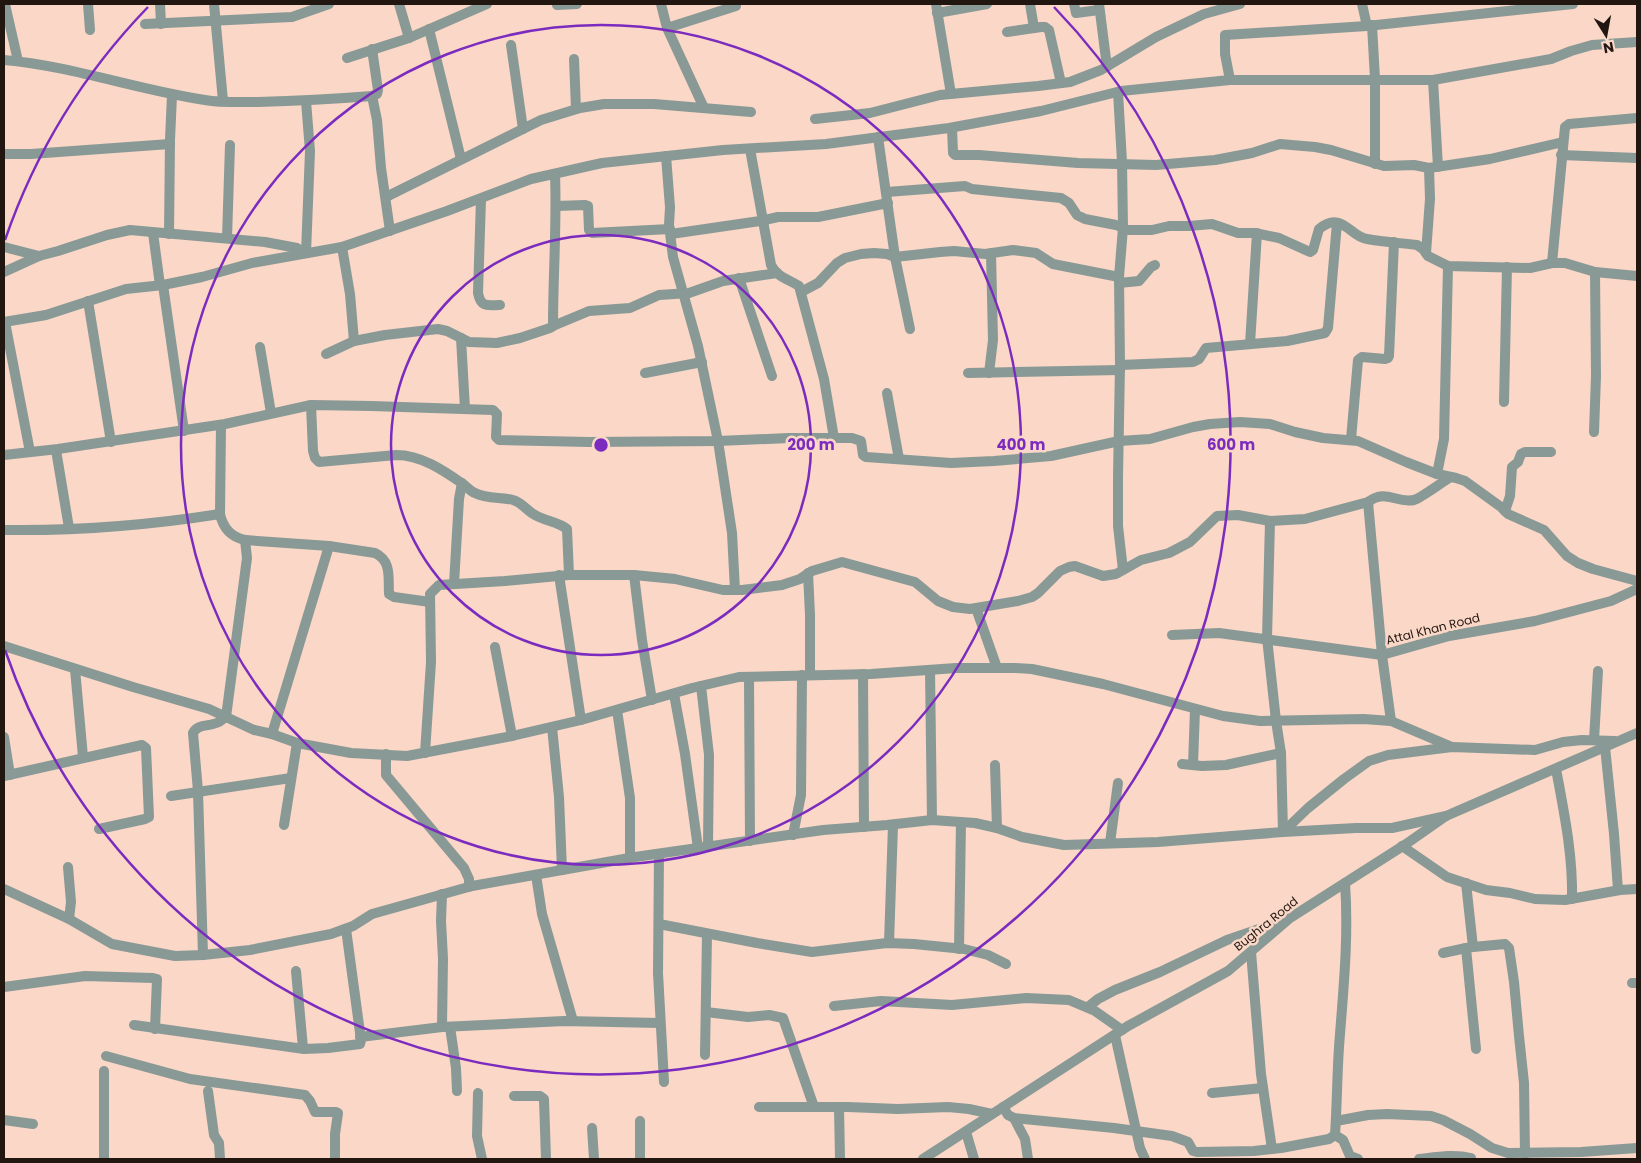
<svg xmlns="http://www.w3.org/2000/svg" width="1641" height="1163" font-family="Poppins,sans-serif">
	<style>
		.lines { fill: none; stroke-linecap: round; stroke-linejoin: round }
		.minor { stroke: #899995; stroke-width: 10 }
		.ring { fill: none; stroke: #7b2cbf; stroke-width: 2.5 }
		.labels { text-anchor: middle; stroke-width: 5; stroke-linejoin: round; paint-order: stroke }
		.street-label { font-size: 12px; fill: #221610; stroke: #fad7c7 }
		.centre { fill: #7b2cbf; stroke: #fad7c7; stroke-width: 2.5 }
		.ring-label { font-size: 15px; text-anchor: middle; font-weight: bold; fill: #7b2cbf; stroke: #fad7c7; stroke-width: 5; stroke-linejoin: round; paint-order: stroke }
	</style>
	<rect width="100%" height="100%" fill="#fad7c7"/>
	<g class="lines">
		<g class="minor">
			<path d="M5 4 18 61"/>
			<path d="M88 4 90 30"/>
			<path d="M160 4 161 24"/>
			<path d="M214 4 223 101"/>
			<path d="M399 4 409 38"/>
			<path d="M661 4 667 28 704 108"/>
			<path d="M936 4 951 94"/>
			<path d="M1030 4 1034 28"/>
			<path d="M1074 4 1076 13 1099 10"/>
			<path d="M1099 4 1107 67"/>
			<path d="M1362 4 1367 26"/>
			<path d="M557 5 577 4"/>
			<path d="M937 13 987 4"/>
			<path d="M145 24 292 17 329 4"/>
			<path d="M1372 25 1375 79V164"/>
			<path d="M667 28 736 6"/>
			<path d="M429 29 461 159"/>
			<path d="M1007 32 1041 27H1045L1049 30 1061 83"/>
			<path d="M511 45 523 129"/>
			<path d="M347 58 409 38 487 4"/>
			<path d="M574 59 576 109"/>
			<path d="M4 60C72 66 138 90 205 100 222 103 241 102 258 102 297 101 334 99 372 96L377 94 378 90 372 49"/>
			<path d="M1230 80 1225 54V35L1367 26 1573 4"/>
			<path d="M1433 80 1438 167"/>
			<path d="M1118 92 1122 162 1123 228 1119 277 1120 365 1118 477V526L1123 570"/>
			<path d="M372 96 377 120 381 168 390 231"/>
			<path d="M815 119 870 113 940 95 1038 86 1070 82 1101 70 1156 37 1204 14 1240 4"/>
			<path d="M952 128 953 153 955 155H979L1078 163 1156 165 1215 160 1252 153 1280 144 1315 147 1331 150 1384 166 1414 165 1429 168 1490 159 1563 142"/>
			<path d="M878 137 895 257 910 329"/>
			<path d="M750 149 771 265C777 277 788 279 799 286L824 379 834 438"/>
			<path d="M4 154H31L170 144"/>
			<path d="M1561 155 1637 158"/>
			<path d="M666 156 670 207 669 225 673 257 698 346 718 441 732 533 735 590"/>
			<path d="M887 192 965 186 972 189 1061 198 1069 203 1077 215 1085 219 1116 225 1128 230H1152L1169 226H1189L1212 224 1238 233H1255L1279 238 1310 252 1313 250 1319 229C1342 210 1350 237 1367 239 1383 242 1401 243 1417 245L1423 249 1428 256 1448 266 1530 268 1552 263H1565L1595 272 1637 276"/>
			<path d="M386 197 541 120 580 108 604 104H654L751 112"/>
			<path d="M481 199 478 293C481 308 487 305 500 305"/>
			<path d="M556 206 585 205 588 206 589 230 592 233 670 229"/>
			<path d="M153 233 160 285"/>
			<path d="M169 234 170 140 172 95"/>
			<path d="M671 234 760 221 778 217H818L888 203"/>
			<path d="M227 238 230 145"/>
			<path d="M4 247 39 256"/>
			<path d="M342 247 350 294 354 341 385 335 438 329 447 331 469 342 497 343 520 338 550 328 553 326C553 275 557 224 555 174"/>
			<path d="M306 253 310 151 306 101"/>
			<path d="M1426 253 1430 199 1429 168"/>
			<path d="M1552 263 1565 127 1569 124 1637 118"/>
			<path d="M4 272 39 256 58 251 107 235 130 230 265 242 297 248 306 253"/>
			<path d="M739 278 772 376"/>
			<path d="M1119 283 1139 281 1151 267 1155 265"/>
			<path d="M163 285 184 431"/>
			<path d="M801 292 818 283 837 263 845 258 861 254 874 253 887 254 895 257 940 252 954 251 985 254 1013 250 1021 251 1036 253 1053 264 1119 277"/>
			<path d="M88 301 111 442"/>
			<path d="M4 322 46 315 126 289 163 285 202 277 252 263 342 247 447 211 531 179 602 163 723 150 826 144 949 128 1041 111 1121 91 1180 85 1230 80H1433L1551 59 1571 51 1592 45 1637 42"/>
			<path d="M5 322 30 452"/>
			<path d="M553 326 589 311 630 308 659 295 689 293 723 281 777 273"/>
			<path d="M461 338 465 409"/>
			<path d="M1250 344 1257 233"/>
			<path d="M260 347 271 413"/>
			<path d="M326 354 354 341"/>
			<path d="M1120 365 1193 362 1199 359 1206 348 1287 341 1325 333 1328 328 1337 223"/>
			<path d="M645 373 702 362"/>
			<path d="M968 373 1120 370"/>
			<path d="M989 373 993 340 991 253"/>
			<path d="M887 393 899 459"/>
			<path d="M1504 402 1507 267"/>
			<path d="M311 405 313 451 315 458 319 462 396 455C421 455 443 470 463 484 467 487 470 491 475 493 487 499 501 497 513 500 523 503 527 511 535 515 545 521 559 522 567 529L569 575"/>
			<path d="M1594 432 1596 376 1595 272"/>
			<path d="M1351 439 1358 360 1362 357 1385 359 1388 358 1389 356 1394 242"/>
			<path d="M56 450 69 528"/>
			<path d="M4 455 58 449 225 424 311 405 371 406 493 410 497 414 496 437 499 440 589 442 718 441 789 438H852L861 441 863 455 866 457 951 463 994 461 1051 456 1119 441 1150 439 1193 427 1210 424 1240 422 1270 424 1295 432 1323 438 1358 441 1406 462 1437 474 1456 478 1465 481 1501 507 1508 514 1544 530 1567 556 1578 563 1593 569 1637 581"/>
			<path d="M1437 474 1444 439 1448 266"/>
			<path d="M1368 502 1382 655 1391 721"/>
			<path d="M1505 511 1510 496 1512 467 1518 462 1521 454 1525 452H1551"/>
			<path d="M1270 521 1267 638 1276 721 1281 753 1283 832"/>
			<path d="M4 530C74 531 150 525 220 514"/>
			<path d="M245 540 329 546 375 553C392 561 388 578 389 594L394 597 430 602"/>
			<path d="M808 573 810 615V675"/>
			<path d="M559 575 581 720"/>
			<path d="M634 575 642 640 652 700"/>
			<path d="M454 584 459 499 462 483"/>
			<path d="M976 608 997 668"/>
			<path d="M1172 635 1219 633 1382 655 1449 636 1535 621 1611 601 1637 589"/>
			<path d="M4 646 133 687 209 709 254 730 272 734 297 743 351 753 407 756 512 736 581 720 692 688 739 677 871 674 956 668H1015L1032 669 1103 684 1223 716 1260 721 1364 719 1391 721 1452 747"/>
			<path d="M495 647 512 736"/>
			<path d="M75 669 83 757"/>
			<path d="M930 670 932 820"/>
			<path d="M863 674 864 827"/>
			<path d="M749 677 750 841"/>
			<path d="M701 686 709 755 708 847"/>
			<path d="M674 694 685 754 698 848"/>
			<path d="M617 710 630 798V858"/>
			<path d="M552 727 559 797 562 870"/>
			<path d="M272 734 329 546"/>
			<path d="M4 737 10 775"/>
			<path d="M1594 740 1598 671"/>
			<path d="M1605 747 1614 834 1618 890"/>
			<path d="M425 753 431 662 430 594 439 585 505 581 569 575H634L675 579 723 590H742L782 585 800 579 812 571 842 562 915 582 938 601 953 607 970 609 1018 601 1032 597 1038 593 1060 571 1069 567 1075 566 1103 576 1116 574 1141 560 1169 553 1190 542 1217 516 1238 515 1270 521 1305 519 1368 502C1386 488 1396 504 1414 500 1421 498 1442 482 1451 477"/>
			<path d="M386 754V775L464 868 469 879V887"/>
			<path d="M1182 764 1202 766 1226 765 1281 753"/>
			<path d="M995 765 997 828"/>
			<path d="M1193 765 1195 709"/>
			<path d="M1556 769C1564 812 1573 855 1572 899"/>
			<path d="M4 776 142 745 146 748 149 817 145 819 99 829"/>
			<path d="M198 791 193 733C198 723 210 727 219 722 220 722 225 717 226 717L247 558 245 540C231 537 223 528 220 514L221 425"/>
			<path d="M198 792 203 955"/>
			<path d="M171 796 291 778"/>
			<path d="M284 825 297 743"/>
			<path d="M1283 832 1308 808 1344 779 1369 761 1388 755 1452 747 1535 750 1563 742 1582 740 1615 741"/>
			<path d="M793 835 801 795 802 675"/>
			<path d="M1110 843 1118 783"/>
			<path d="M1402 846 1447 877 1486 890 1510 893 1535 899 1565 900 1620 890 1637 889"/>
			<path d="M659 854 658 973 664 1082"/>
			<path d="M68 867 71 902 69 919"/>
			<path d="M536 875 542 914 573 1021"/>
			<path d="M1466 883 1473 947 1466 948 1476 1049"/>
			<path d="M4 889 69 919 112 944 175 956 203 955 250 950 331 934 353 926 372 914 472 886 635 857 823 830 887 825 932 820 975 823 997 828 1022 837 1064 845 1158 842 1283 832 1356 828H1392L1446 816"/>
			<path d="M659 924 757 943 812 952 887 943 914 944 964 949 988 955 1006 964"/>
			<path d="M889 943 893 825"/>
			<path d="M1473 947 1505 944 1509 948 1514 982 1519 1036 1524 1083 1525 1154"/>
			<path d="M959 949 961 822"/>
			<path d="M1251 952 1261 1074 1272 1149"/>
			<path d="M1443 953 1466 948"/>
			<path d="M296 971 303 1048"/>
			<path d="M1632 983H1637"/>
			<path d="M4 987 85 976 153 978 157 979 155 1029"/>
			<path d="M834 1006 881 1001 952 1005 1026 998 1069 1000 1095 1011 1122 1030"/>
			<path d="M1088 1007 1098 999 1115 990 1160 972 1227 940 1282 921"/>
			<path d="M706 1012 748 1017 769 1015 783 1018 814 1107"/>
			<path d="M134 1025 304 1049 328 1048 360 1044 361 1040 346 929"/>
			<path d="M442 1027 443 959 441 921 442 894"/>
			<path d="M450 1027 456 1068 457 1091"/>
			<path d="M1115 1035 1140 1148 1145 1159"/>
			<path d="M360 1037 442 1027 564 1021 660 1023"/>
			<path d="M705 1055 707 934"/>
			<path d="M106 1056 190 1079 305 1095 310 1101 315 1112H336L338 1113 335 1134V1159"/>
			<path d="M208 1091 214 1135 219 1143 220 1159"/>
			<path d="M478 1093 477 1136 482 1159"/>
			<path d="M1212 1093 1263 1088"/>
			<path d="M514 1096H540L544 1099 546 1159"/>
			<path d="M759 1107H848L898 1109 948 1107 969 1109 992 1114"/>
			<path d="M839 1107 840 1159"/>
			<path d="M1003 1107 1008 1115 1014 1118 1114 1128 1172 1136 1188 1142 1193 1151 1197 1152 1254 1151 1281 1148 1329 1139 1335 1135C1337 1106 1337 1077 1339 1047 1343 993 1349 938 1345 883"/>
			<path d="M1014 1118 1025 1139 1028 1159"/>
			<path d="M4 1120 33 1124"/>
			<path d="M1336 1121 1368 1115 1387 1114 1431 1116 1443 1120 1470 1134 1492 1148 1508 1153 1581 1152 1637 1148"/>
			<path d="M592 1128 594 1159"/>
			<path d="M966 1132 974 1159"/>
			<path d="M1335 1135 1343 1140 1350 1156 1358 1159"/>
			<path d="M104 1159V1071"/>
			<path d="M640 1159V1121"/>
			<path d="M923 1159 1128 1026 1228 971 1290 918 1406 844 1446 816 1637 733"/>
			<path d="M1419 1159C1437 1157 1454 1154 1471 1158"/>
		</g>
	</g>
	<g class="ring">
		<circle cx="601" cy="445" r="210"/>
		<circle cx="601" cy="445" r="420"/>
		<path d="M5 240A630 630 0 0 1 148 7M1054 7A630 630 0 1 1 5 650"/>
	</g>
	<g class="labels">
		<g class="street-label">
			<text transform="translate(1433 629) rotate(-14)" y="4">Attal Khan Road</text>
			<text transform="translate(1266 924) rotate(-39)" y="4">Bughra Road</text>
		</g>
	</g>
	<circle cx="601" cy="445" r="8" class="centre"/>
	<g class="ring-label">
		<text x="811" y="450">200 m</text>
		<text x="1021" y="450">400 m</text>
		<text x="1231" y="450">600 m</text>
	</g>
	<rect width="1641" height="1163" fill="none" stroke="#221610" stroke-width="10"/>
	<g transform="translate(1606 35) rotate(169)" stroke="#fad7c7" stroke-width="4" paint-order="stroke">
	<path d="M0-4L9 19L0 12L-9 19Z" fill="#221610"/>
	<text y="-8" font-size="14" font-weight="bold" text-anchor="middle" fill="#221610">N</text>
	</g>
</svg>
